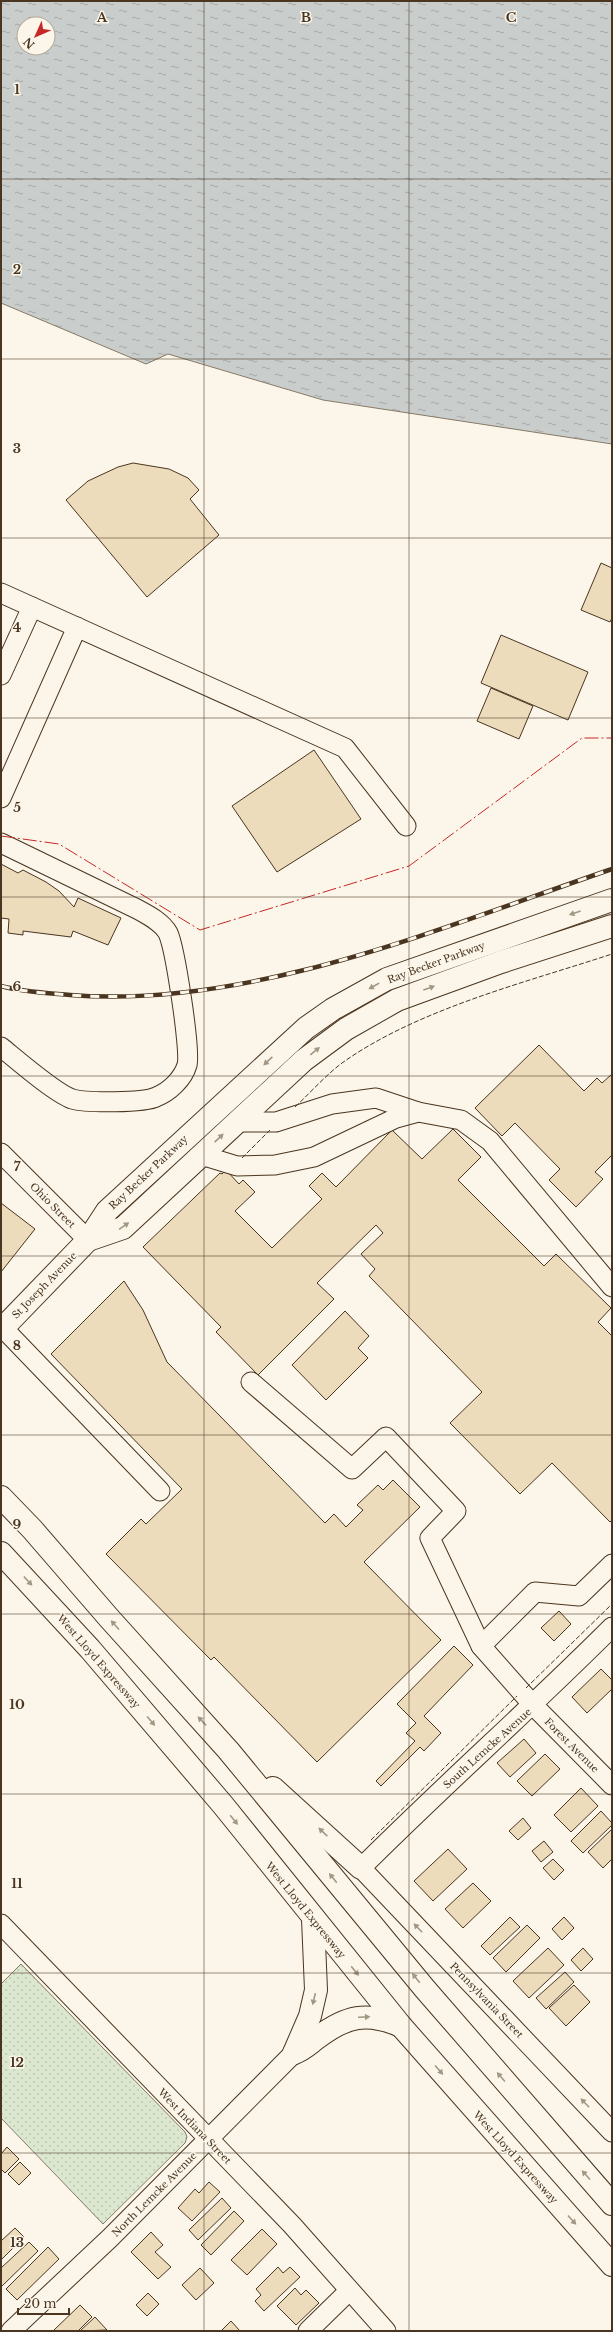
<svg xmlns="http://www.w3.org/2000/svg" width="613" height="2332" font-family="'Libre Baskerville',serif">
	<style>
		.grass { fill: url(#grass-dots); stroke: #887966 }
		.water { fill: url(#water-ripples); stroke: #887966; fill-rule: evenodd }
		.building { fill: #ecdcbc; stroke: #4a3520 }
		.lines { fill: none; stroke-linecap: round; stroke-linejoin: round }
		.minor-casing { stroke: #4a3520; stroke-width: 21 }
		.major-casing { stroke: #4a3520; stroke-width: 24 }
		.highway-casing { stroke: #4a3520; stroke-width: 24 }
		.minor { stroke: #fbf6e9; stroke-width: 19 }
		.major { stroke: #fbf6e9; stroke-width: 22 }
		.highway { stroke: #fbf6e9; stroke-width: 22 }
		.rail-casing { stroke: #4a3520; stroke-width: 4.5 }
		.rail { stroke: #fbf6e9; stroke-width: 3; stroke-dasharray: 9; stroke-linecap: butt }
		.fence { stroke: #4a3520; stroke-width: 1; stroke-dasharray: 5 2; stroke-linecap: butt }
		.power { stroke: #c62828; stroke-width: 1; stroke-dasharray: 14 3 2 3; stroke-linecap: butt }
		.oneway { fill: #a29684 }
		.grid { fill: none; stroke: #4a3520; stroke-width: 1; stroke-opacity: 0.55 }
		.labels { text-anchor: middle; stroke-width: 3; stroke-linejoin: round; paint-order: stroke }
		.street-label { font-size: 10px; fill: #4a3520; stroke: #fbf6e9 }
		.grid-label { font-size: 13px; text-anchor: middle; font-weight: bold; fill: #4a3520; stroke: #fbf6e9; stroke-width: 3; stroke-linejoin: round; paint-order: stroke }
	</style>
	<defs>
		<pattern id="grass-dots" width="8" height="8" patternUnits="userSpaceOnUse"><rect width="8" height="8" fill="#dce7d0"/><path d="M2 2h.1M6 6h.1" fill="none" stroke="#bec7b2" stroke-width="1.8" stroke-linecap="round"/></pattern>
		<pattern id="water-ripples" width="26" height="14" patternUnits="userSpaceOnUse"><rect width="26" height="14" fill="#c9cecd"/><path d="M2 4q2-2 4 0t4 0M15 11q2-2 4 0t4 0" fill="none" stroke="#a5a8a6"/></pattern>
	</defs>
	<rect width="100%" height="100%" fill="#fbf6e9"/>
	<path class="grass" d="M21 1964 185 2132 187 2137 185 2143 103 2224 1 2118V1984Z"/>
	<path class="water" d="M1 1H612V444L323 400 168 354 146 364 1 303ZM24 24H48V48H24Z"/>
	<g class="building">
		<path d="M133 463 169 469 188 478 199 490 190 499 219 535 147 597 66 500 88 481 118 467Z"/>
		<path d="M601 563 612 568V618L610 622 581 610Z"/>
		<path d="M501 635 588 672 568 720 481 683Z"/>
		<path d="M491 688 533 706 519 739 477 721Z"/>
		<path d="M314 750 361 819 277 872 232 806Z"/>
		<path d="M1 864 18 873 23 870 46 882 59 891 74 907 78 898 121 918 108 945 73 931 71 937 23 931V935L8 933 9 919 1 918Z"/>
		<path d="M539 1045 584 1091 597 1078 602 1083 612 1074V1155L595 1172 603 1179 576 1207 549 1180 560 1169 515 1123 502 1136 475 1108Z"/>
		<path d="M453 1129 481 1157 458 1180 544 1266 556 1254 611 1308 598 1322 612 1336V1520L610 1522 552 1463 520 1494 450 1423 482 1392 369 1276 375 1269 361 1254 383 1233 376 1225 317 1283 334 1299 258 1375 216 1332 221 1327 143 1247 220 1173 222 1174 226 1170 239 1184 243 1180 255 1192 235 1211 272 1248 322 1199 309 1186 322 1173 336 1187 392 1130 422 1159Z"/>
		<path d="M1 1203 35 1229 1 1272Z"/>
		<path d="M124 1281 143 1310 167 1362 325 1523 334 1514 346 1527 363 1510 357 1505 378 1485 383 1490 393 1480 420 1507 364 1562 441 1640 317 1762 214 1657 211 1660 106 1554 141 1519 146 1524 182 1489 51 1354Z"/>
		<path d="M345 1311 369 1336 358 1348 368 1358 326 1400 292 1365Z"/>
		<path d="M559 1611 571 1624 554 1641 541 1628Z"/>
		<path d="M454 1646 473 1665 424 1716 441 1733 424 1751 420 1747 381 1786 376 1781 415 1741 406 1733 416 1723 397 1704Z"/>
		<path d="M601 1669 612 1680V1689L587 1713 572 1697Z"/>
		<path d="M524 1739 536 1753 510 1777 497 1763Z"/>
		<path d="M545 1754 560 1769 532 1796 517 1781Z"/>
		<path d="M581 1788 598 1806 571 1832 554 1815Z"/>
		<path d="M601 1811 612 1823V1825L583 1853 571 1841Z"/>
		<path d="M523 1818 531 1828 518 1840 509 1831Z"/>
		<path d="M612 1829V1859L603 1868 588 1852Z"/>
		<path d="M544 1841 553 1852 541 1862 532 1851Z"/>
		<path d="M448 1849 467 1869 433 1901 414 1881Z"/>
		<path d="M553 1859 564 1870 554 1880 543 1868Z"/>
		<path d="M473 1883 491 1901 463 1928 445 1909Z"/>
		<path d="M510 1917 520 1927 490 1955 481 1946Z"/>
		<path d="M564 1917 574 1928 562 1940 552 1929Z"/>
		<path d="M527 1925 540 1938 506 1972 493 1958Z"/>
		<path d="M548 1948 564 1965 529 1998 513 1981Z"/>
		<path d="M583 1948 593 1959 581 1971 571 1960Z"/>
		<path d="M565 1972 574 1982 546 2009 536 1998Z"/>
		<path d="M574 1985 590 2002 566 2026 549 2008Z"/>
		<path d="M7 2147 19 2159 5 2173 1 2169V2154Z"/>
		<path d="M20 2162 31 2173 19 2185 8 2174Z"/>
		<path d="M209 2182 220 2192 192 2221 178 2208 195 2189 199 2193Z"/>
		<path d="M222 2198 231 2208 198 2240 189 2230Z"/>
		<path d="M234 2211 244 2221 211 2255 201 2245Z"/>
		<path d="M15 2228 24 2237 1 2260V2241Z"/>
		<path d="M262 2229 277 2244 247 2275 231 2260Z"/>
		<path d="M151 2232 163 2245 155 2252 171 2267 158 2279 131 2252Z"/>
		<path d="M29 2242 38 2251 1 2287V2268Z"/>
		<path d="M48 2247 59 2259 17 2300 6 2289Z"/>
		<path d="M278 2267 283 2273 290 2267 300 2277 264 2311 255 2301 261 2295 256 2289Z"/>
		<path d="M200 2268 214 2283 196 2300 182 2285Z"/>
		<path d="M295 2288 301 2295 306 2290 319 2303 296 2325 277 2306Z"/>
		<path d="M148 2293 159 2304 147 2316 136 2305Z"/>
		<path d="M80 2305 92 2317 78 2331H53Z"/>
		<path d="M95 2317 107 2330 80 2331Z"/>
		<path d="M231 2321 240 2331H221Z"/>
	</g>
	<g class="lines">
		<g class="minor-casing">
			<g id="minor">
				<path d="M1 593 345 748 406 826"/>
				<path d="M1 675 32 607"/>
				<path d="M1 798 77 627"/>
				<path d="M1 843 137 909C148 915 162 922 168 933 175 948 191 1051 187 1065 183 1079 169 1092 156 1097 144 1103 86 1103 72 1099 55 1093 17 1060 1 1047"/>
				<path d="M237 1122H276L332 1104 376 1098 418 1112"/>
				<path d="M1 1153 88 1240"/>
				<path d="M201 1155 237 1166 275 1165 314 1157 396 1118 418 1112 461 1120 490 1141 612 1287"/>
				<path d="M3 1328 160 1491"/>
				<path d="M251 1382 352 1469 386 1437 456 1511 430 1538 481 1646"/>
				<path d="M612 1564 579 1596 535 1592 481 1646 533 1705 612 1785"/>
				<path d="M612 1627C530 1709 443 1786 361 1868L612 2132"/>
				<path d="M1 1924 292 2225 386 2331"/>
				<path d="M11 2331 110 2238 294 2053"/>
				<path d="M308 2331 349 2291"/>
			</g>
		</g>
		<g class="major-casing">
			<g id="major">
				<path d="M88 1240 123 1228 304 1060 346 1029 397 1000 501 962 612 926"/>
				<path d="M1 1330 88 1240 107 1211 306 1028 333 1009 387 979 612 900"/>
			</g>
		</g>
		<g class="highway-casing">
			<g id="highway">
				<path d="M1 1497 32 1529 109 1618 228 1750 425 1989 612 2204"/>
				<path d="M1 1553 90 1649 223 1805 401 2026 612 2265"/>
				<path d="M273 1788 361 1868"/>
				<path d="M294 2053 310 2016 316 1990 313 1919"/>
				<path d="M294 2053C303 2050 309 2044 317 2038 346 2016 367 2011 401 2026"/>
			</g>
		</g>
		<use href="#minor" class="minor"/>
		<use href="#major" class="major"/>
		<use href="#highway" class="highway"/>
		<g class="rail-casing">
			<path id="rail" d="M1 986C23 992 47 993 70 995 252 1009 442 927 612 869"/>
		</g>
		<use href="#rail" class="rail"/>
		<g class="fence">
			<path d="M295 1107C311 1092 325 1076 342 1063 418 1009 524 983 612 954"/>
			<path d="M242 1158 270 1130"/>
			<path d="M526 1688 612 1604"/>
			<path d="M371 1840 517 1696"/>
		</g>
		<path class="power" d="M1 836 59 844 200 930 409 866 582 738H612"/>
	</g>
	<defs><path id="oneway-solid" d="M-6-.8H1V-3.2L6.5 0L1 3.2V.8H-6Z"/></defs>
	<g class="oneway">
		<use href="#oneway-solid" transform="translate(575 913) rotate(161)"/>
		<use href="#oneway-solid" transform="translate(374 986) rotate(151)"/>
		<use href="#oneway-solid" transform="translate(429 988) rotate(-20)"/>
		<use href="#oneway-solid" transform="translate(315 1051) rotate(-39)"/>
		<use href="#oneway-solid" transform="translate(268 1061) rotate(137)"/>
		<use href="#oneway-solid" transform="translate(219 1138) rotate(-43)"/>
		<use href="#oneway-solid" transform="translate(124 1226) rotate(-35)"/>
		<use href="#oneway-solid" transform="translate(28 1581) rotate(47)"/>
		<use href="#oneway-solid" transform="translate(115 1625) rotate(-132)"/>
		<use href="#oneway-solid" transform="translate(151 1721) rotate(50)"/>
		<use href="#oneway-solid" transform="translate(202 1721) rotate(-133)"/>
		<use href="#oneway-solid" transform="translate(234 1820) rotate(51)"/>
		<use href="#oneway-solid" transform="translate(323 1832) rotate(-137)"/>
		<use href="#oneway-solid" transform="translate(333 1878) rotate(-129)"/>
		<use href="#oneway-solid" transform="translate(418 1928) rotate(-134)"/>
		<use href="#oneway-solid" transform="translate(355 1971) rotate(51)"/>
		<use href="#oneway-solid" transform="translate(416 1978) rotate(-129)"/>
		<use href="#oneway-solid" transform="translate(314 1999) rotate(103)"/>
		<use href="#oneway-solid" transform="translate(364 2017) rotate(-3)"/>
		<use href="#oneway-solid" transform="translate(439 2070) rotate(49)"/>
		<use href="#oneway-solid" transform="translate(501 2077) rotate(-131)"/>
		<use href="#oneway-solid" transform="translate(585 2103) rotate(-134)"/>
		<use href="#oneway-solid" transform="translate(586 2175) rotate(-132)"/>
		<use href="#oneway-solid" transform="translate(572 2220) rotate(48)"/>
	</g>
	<path class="grid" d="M204 1V2331M409 1V2331M1 179H612M1 359H612M1 538H612M1 718H612M1 897H612M1 1076H612M1 1256H612M1 1435H612M1 1614H612M1 1794H612M1 1973H612M1 2153H612"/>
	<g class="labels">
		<g class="street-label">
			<text transform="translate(436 962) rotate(-20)" y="4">Ray Becker Parkway</text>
			<text transform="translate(148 1172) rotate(-43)" y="4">Ray Becker Parkway</text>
			<text transform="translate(53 1205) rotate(45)" y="4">Ohio Street</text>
			<text transform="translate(44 1285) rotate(-46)" y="4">St Joseph Avenue</text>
			<text transform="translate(99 1661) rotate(49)" y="4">West Lloyd Expressway</text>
			<text transform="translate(572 1745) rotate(45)" y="4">Forest Avenue</text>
			<text transform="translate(487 1748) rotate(-42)" y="4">South Lemcke Avenue</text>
			<text transform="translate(306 1910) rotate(51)" y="4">West Lloyd Expressway</text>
			<text transform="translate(487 2000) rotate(46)" y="4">Pennsylvania Street</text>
			<text transform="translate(195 2126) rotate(46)" y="4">West Indiana Street</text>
			<text transform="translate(516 2157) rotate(48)" y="4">West Lloyd Expressway</text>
			<text transform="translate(154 2194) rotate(-45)" y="4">North Lemcke Avenue</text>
		</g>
	</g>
	<g class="grid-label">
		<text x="102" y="22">A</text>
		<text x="306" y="22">B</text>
		<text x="511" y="22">C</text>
		<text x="17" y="94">1</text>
		<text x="17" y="274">2</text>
		<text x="17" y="453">3</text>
		<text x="17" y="632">4</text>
		<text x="17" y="812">5</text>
		<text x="17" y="991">6</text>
		<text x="17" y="1171">7</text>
		<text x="17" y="1350">8</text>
		<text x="17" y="1529">9</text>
		<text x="17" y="1709">10</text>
		<text x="17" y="1888">11</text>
		<text x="17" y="2067">12</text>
		<text x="17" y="2247">13</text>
	</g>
	<rect width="613" height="2332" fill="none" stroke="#4a3520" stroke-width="4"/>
	<g transform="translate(36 36) rotate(225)"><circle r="19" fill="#fbf6e9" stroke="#b4a999"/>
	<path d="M0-3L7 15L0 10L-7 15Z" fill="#c62828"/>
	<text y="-6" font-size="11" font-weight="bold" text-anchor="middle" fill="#4a3520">N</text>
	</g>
	<path d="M18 2308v6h51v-6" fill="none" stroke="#4a3520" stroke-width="2"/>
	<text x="24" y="2308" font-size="12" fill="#4a3520" stroke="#fbf6e9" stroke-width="3" paint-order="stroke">20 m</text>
</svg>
